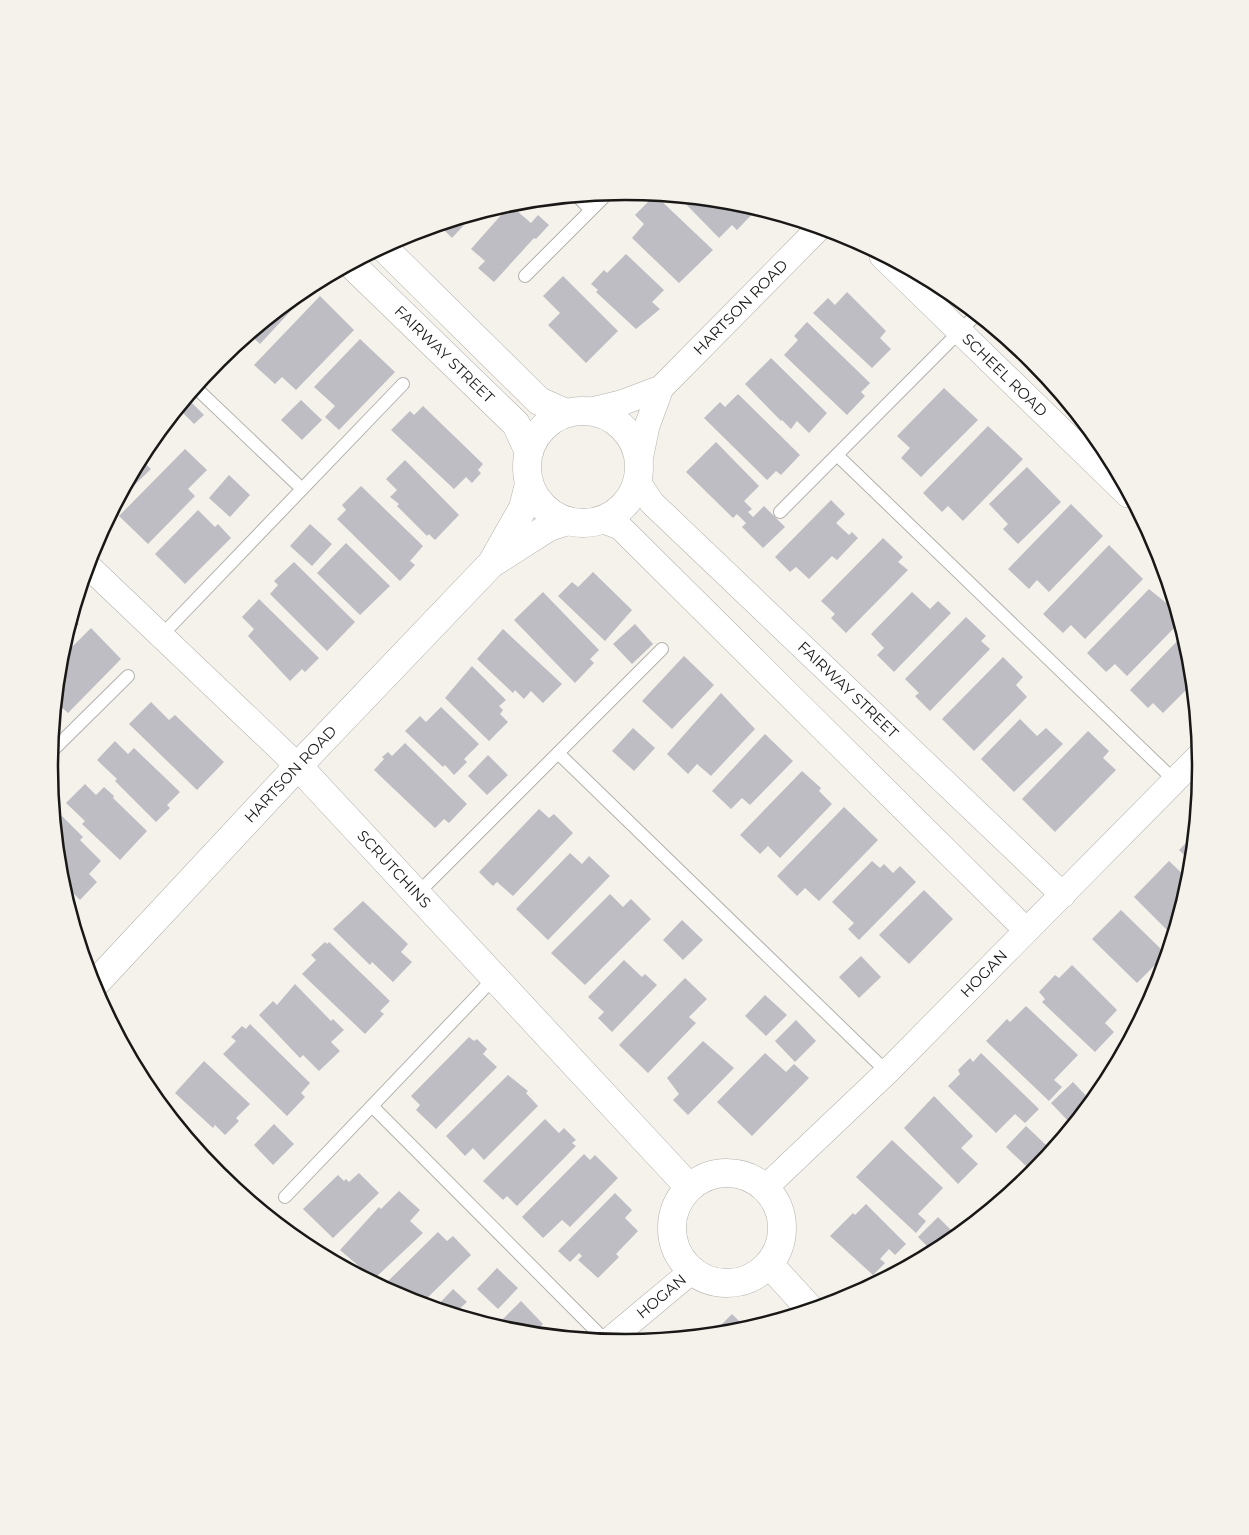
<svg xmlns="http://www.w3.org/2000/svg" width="1249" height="1535" font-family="Montserrat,sans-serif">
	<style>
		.building { fill: #bebdc3 }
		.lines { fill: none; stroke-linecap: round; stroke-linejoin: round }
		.service-casing { stroke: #b3b1ab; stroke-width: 14 }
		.minor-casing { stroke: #b3b1ab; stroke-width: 26 }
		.tertiary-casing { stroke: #b3b1ab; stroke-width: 29 }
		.service { stroke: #fff; stroke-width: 12 }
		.minor { stroke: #fff; stroke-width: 25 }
		.tertiary { stroke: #fff; stroke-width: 28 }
		.labels { text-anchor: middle; stroke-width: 4; stroke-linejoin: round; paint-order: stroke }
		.street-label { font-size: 15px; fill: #191816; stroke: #f5f2ec }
		.rim { fill: none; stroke: #191816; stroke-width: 2.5 }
	</style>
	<rect width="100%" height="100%" fill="#f5f2ec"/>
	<g class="building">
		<path d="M655 195 713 250 679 283 632 238 644 224 635 215Z"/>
		<path d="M679 197 737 203 757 209 737 230 732 225 719 238Z"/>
		<path d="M510 205 531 223 538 215 549 225 536 239 534 238 494 282 478 268 485 261 471 249Z"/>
		<path d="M474 214 452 238 439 225Z"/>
		<path d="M626 254 664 290 652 302 660 309 636 329 596 292 598 290 591 284 604 270 607 273Z"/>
		<path d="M563 276 618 331 586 363 548 325 560 313 543 296Z"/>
		<path d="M310 286 312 288 260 344 249 334Z"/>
		<path d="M847 292 886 331 880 338 891 349 872 368 813 313 828 298 835 305Z"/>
		<path d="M320 296 354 330 296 390 282 377 275 384 254 365Z"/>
		<path d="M807 322 870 383 861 392 865 396 847 415 784 355 798 340 794 336Z"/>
		<path d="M360 339 395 372 339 430 325 417 335 406 314 387Z"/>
		<path d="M771 358 827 413 809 433 797 421 791 429 782 420 781 421 745 384Z"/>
		<path d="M944 388 978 420 921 477 901 458 910 448 897 436Z"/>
		<path d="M738 394 800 455 781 475 776 471 767 480 704 418 720 402 725 407Z"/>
		<path d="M301 400 322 420 302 440 281 420Z"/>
		<path d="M192 403 204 415 194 424 182 412Z"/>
		<path d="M423 406 483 464 478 470 481 473 472 483 466 477 454 489 391 430 410 411 414 415Z"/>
		<path d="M988 426 1023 459 963 521 948 506 942 512 923 493Z"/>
		<path d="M716 442 759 486 744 501 752 509 748 512 753 517 764 506 785 527 763 548 742 527 746 523 737 514 733 518 686 472Z"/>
		<path d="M185 449 207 470 188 489 195 496 148 544 119 516Z"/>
		<path d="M140 459 151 469 117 502Z"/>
		<path d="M405 460 459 515 435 540 429 534 427 536 397 506 399 504 390 497 397 490 386 479Z"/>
		<path d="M1027 467 1061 502 1018 544 1003 529 1008 524 989 504Z"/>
		<path d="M229 475 250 495 230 517 209 498Z"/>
		<path d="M361 486 423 546 410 561 415 565 400 581 337 519 346 510 342 505Z"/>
		<path d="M831 500 845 514 836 523 849 535 852 532 858 538 837 560 832 556 809 579 796 567 790 572 775 557Z"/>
		<path d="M1071 504 1103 536 1049 592 1037 580 1029 589 1008 569Z"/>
		<path d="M198 510 215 527 218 524 231 538 185 584 155 554Z"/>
		<path d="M310 524 332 544 312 566 290 546Z"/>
		<path d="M883 538 903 557 898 562 908 570 846 633 831 618 835 614 821 601Z"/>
		<path d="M346 543 390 586 360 615 317 573Z"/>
		<path d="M1109 545 1143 579 1085 639 1071 625 1063 633 1043 614Z"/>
		<path d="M294 562 355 622 327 651 270 594 278 585 274 581Z"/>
		<path d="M593 572 632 610 605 641 558 596 572 582 578 587Z"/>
		<path d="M1149 589 1170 606 1168 608 1178 618 1179 623 1127 676 1115 664 1106 672 1087 653Z"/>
		<path d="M543 592 599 650 590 659 594 663 575 683 514 620Z"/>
		<path d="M912 592 930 609 938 601 951 613 894 672 877 655 884 648 871 634Z"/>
		<path d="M259 599 319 658 305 672 302 669 290 681 248 636 254 629 242 617Z"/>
		<path d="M72 617 79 624 65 637Z"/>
		<path d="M966 617 986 636 981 641 990 649 930 711 915 696 919 693 905 679Z"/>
		<path d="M635 624 653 644 632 664 613 644Z"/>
		<path d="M91 628 121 659 68 713 57 703 55 706 59 660Z"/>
		<path d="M503 629 562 684 543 703 531 691 524 699 515 690 513 693 477 659Z"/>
		<path d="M1183 635 1189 655 1192 684 1163 713 1153 703 1148 708 1130 690Z"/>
		<path d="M684 656 714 685 672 729 642 701Z"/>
		<path d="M1003 657 1023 677 1016 685 1027 697 974 751 942 719Z"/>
		<path d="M472 666 506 700 499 706 503 710 500 714 508 722 489 741 445 698Z"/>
		<path d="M721 693 755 729 711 776 697 764 688 774 667 754Z"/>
		<path d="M151 702 169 720 175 715 224 762 197 790 129 724Z"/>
		<path d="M441 707 479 744 464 759 467 762 454 775 445 765 443 767 405 731 420 716 426 722Z"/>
		<path d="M1020 719 1037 736 1046 728 1063 744 1014 792 981 759Z"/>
		<path d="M633 728 655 748 634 771 612 751Z"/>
		<path d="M1088 731 1109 751 1103 758 1116 770 1055 832 1022 799Z"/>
		<path d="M765 734 793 761 750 805 742 798 731 809 712 791Z"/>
		<path d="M115 741 128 754 134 748 180 792 167 805 170 808 156 822 115 781 117 779 97 760Z"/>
		<path d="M405 743 467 804 449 823 444 819 435 828 374 770 384 759 382 757 388 752 392 756Z"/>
		<path d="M488 755 508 775 487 795 468 776Z"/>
		<path d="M802 771 821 788 819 791 832 804 780 858 768 846 760 854 740 835Z"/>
		<path d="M85 784 96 795 104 787 114 796 113 798 147 831 120 860 82 824 85 821 66 803Z"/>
		<path d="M844 807 878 840 819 901 805 888 797 896 777 876Z"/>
		<path d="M539 809 549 818 554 814 573 833 513 896 497 882 493 886 479 872Z"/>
		<path d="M62 816 83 837 80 840 101 861 89 874 97 882 80 900 60 880 54 825Z"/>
		<path d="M1194 835 1191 862 1179 850Z"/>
		<path d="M570 853 582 864 589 856 610 876 548 940 516 909Z"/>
		<path d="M872 861 880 868 884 864 893 873 900 866 916 882 859 940 848 929 854 923 832 902Z"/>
		<path d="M1169 861 1189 880 1172 935 1134 897Z"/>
		<path d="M924 890 953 919 909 964 879 935Z"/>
		<path d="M610 894 623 907 631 899 651 919 585 985 551 953Z"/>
		<path d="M363 901 408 944 401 952 412 962 393 982 372 962 370 965 333 929Z"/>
		<path d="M1121 910 1166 954 1137 983 1092 939Z"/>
		<path d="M682 920 703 940 683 960 663 940Z"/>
		<path d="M325 942 327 944 329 942 390 1001 380 1011 384 1014 365 1034 302 974 316 960 311 955Z"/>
		<path d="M861 956 881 977 859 998 839 977Z"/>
		<path d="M624 960 642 977 645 974 657 985 612 1032 598 1018 604 1012 588 997Z"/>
		<path d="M1072 965 1117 1010 1105 1023 1114 1032 1095 1052 1042 1002 1045 999 1039 992 1055 975 1059 978Z"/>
		<path d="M685 978 707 999 689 1017 696 1023 648 1073 619 1045Z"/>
		<path d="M295 984 331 1021 333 1019 344 1030 331 1042 340 1051 319 1071 303 1055 300 1058 259 1015 273 1001 277 1005Z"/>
		<path d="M765 995 787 1015 766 1036 745 1016Z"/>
		<path d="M1026 1006 1078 1055 1054 1080 1062 1087 1049 1101 986 1041 1007 1019 1010 1022Z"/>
		<path d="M796 1020 816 1041 795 1062 775 1041Z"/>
		<path d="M250 1024 310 1083 301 1093 305 1097 287 1116 223 1054 236 1041 231 1037 242 1026 246 1029Z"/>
		<path d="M469 1037 474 1041 477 1039 487 1049 483 1054 497 1067 436 1129 416 1110 420 1105 411 1096Z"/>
		<path d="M703 1041 734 1068 688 1115 673 1100 679 1094 667 1078Z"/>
		<path d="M765 1053 786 1072 794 1064 809 1078 752 1136 717 1102Z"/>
		<path d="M981 1053 1039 1109 1025 1123 1015 1114 996 1133 948 1086 960 1074 958 1070 970 1058 973 1062Z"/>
		<path d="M204 1061 250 1104 236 1118 239 1121 225 1135 215 1125 213 1128 175 1093Z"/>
		<path d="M508 1075 528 1091 526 1093 538 1106 484 1160 473 1148 465 1156 446 1136Z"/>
		<path d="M1073 1082 1092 1102 1071 1124 1051 1103Z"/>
		<path d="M934 1096 973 1136 961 1148 978 1164 958 1184 904 1128Z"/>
		<path d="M545 1119 559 1133 564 1128 576 1140 572 1143 576 1146 517 1206 507 1196 503 1200 483 1181Z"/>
		<path d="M274 1124 294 1144 273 1165 254 1145Z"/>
		<path d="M1026 1126 1046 1145 1026 1166 1006 1147Z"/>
		<path d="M892 1140 943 1188 918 1214 926 1221 916 1233 856 1177Z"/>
		<path d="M584 1154 590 1160 595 1155 618 1178 570 1227 562 1220 543 1238 522 1217Z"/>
		<path d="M359 1173 379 1193 333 1238 303 1209 338 1175 344 1181 346 1179 349 1182Z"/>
		<path d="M399 1191 420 1210 410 1221 423 1233 374 1279 340 1250 379 1207 381 1209Z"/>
		<path d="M615 1193 632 1210 625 1218 638 1231 616 1254 619 1257 598 1278 578 1260 582 1256 579 1253 570 1262 558 1251Z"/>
		<path d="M866 1204 906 1244 895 1255 889 1249 880 1259 885 1263 873 1275 830 1236 853 1213 855 1215Z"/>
		<path d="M938 1217 957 1236 933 1252 918 1237Z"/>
		<path d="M438 1232 447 1241 453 1236 471 1255 421 1304 404 1299 382 1287Z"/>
		<path d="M497 1268 518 1288 498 1309 477 1289Z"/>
		<path d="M453 1289 467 1302 458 1310 467 1318 434 1309Z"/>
		<path d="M521 1301 543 1324 533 1334 512 1332 495 1327Z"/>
		<path d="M732 1314 747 1329 711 1335Z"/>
	</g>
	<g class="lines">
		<g class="service-casing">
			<g id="service">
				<path d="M577 196 590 209"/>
				<path d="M525 276 607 194"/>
				<path d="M195 387 302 489"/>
				<path d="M837 455 1175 781"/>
				<path d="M780 512 976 315"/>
				<path d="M161 636 403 384"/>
				<path d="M50 753 128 676"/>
				<path d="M558 753 887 1072"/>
				<path d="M417 894 662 649"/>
				<path d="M372 1106 606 1341"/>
				<path d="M285 1197 495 977"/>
			</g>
		</g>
		<g class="minor-casing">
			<g id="minor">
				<path id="s1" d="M882 256 1128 495"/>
				<path id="s2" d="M588 411 621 403 661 388 819 228"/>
				<path d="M640 460 647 426 661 388"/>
				<path id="s3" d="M638 482 652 503 1063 895"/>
				<path d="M601 520 620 527 1026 930"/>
				<path d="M87 565 298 766"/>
				<path id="s4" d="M766 1187 887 1072 1199 756"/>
				<path id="s5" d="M607 1342 692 1271"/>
			</g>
		</g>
		<g class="tertiary-casing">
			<g id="tertiary">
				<path d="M383 247 539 401 566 413"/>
				<path id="s6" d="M351 264 516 424 529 452"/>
				<circle cx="583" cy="467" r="56"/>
				<path d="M493 561 523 508 529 484"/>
				<path id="s7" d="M298 766 689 1187"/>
				<path id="s8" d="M92 987 298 766 491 564 549 527 568 521"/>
				<circle cx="727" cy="1228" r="55"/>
				<path d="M769 1264 811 1310"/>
			</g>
		</g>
		<use href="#service" class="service"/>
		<use href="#minor" class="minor"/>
		<use href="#tertiary" class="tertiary"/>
	</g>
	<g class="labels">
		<g class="street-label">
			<text dy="5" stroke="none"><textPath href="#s2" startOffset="190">HARTSON ROAD</textPath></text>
			<text dy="5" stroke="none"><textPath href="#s6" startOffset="130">FAIRWAY STREET</textPath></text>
			<text dy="5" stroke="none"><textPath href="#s1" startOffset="171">SCHEEL ROAD</textPath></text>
			<text dy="5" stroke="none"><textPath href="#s3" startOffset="296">FAIRWAY STREET</textPath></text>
			<text dy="5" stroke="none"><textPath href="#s8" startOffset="291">HARTSON ROAD</textPath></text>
			<text dy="5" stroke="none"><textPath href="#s7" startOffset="141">SCRUTCHINS</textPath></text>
			<text dy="5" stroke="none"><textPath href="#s4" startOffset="305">HOGAN</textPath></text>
			<text dy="5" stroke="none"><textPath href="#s5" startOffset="71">HOGAN</textPath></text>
		</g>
	</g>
	<path d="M0 0H1249V1535H0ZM58 767a567 567 0 1 1 1134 0a567 567 0 1 1-1134 0Z" fill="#f5f2ec" fill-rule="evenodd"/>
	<path class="rim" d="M58 767a567 567 0 1 1 1134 0a567 567 0 1 1-1134 0Z"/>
</svg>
